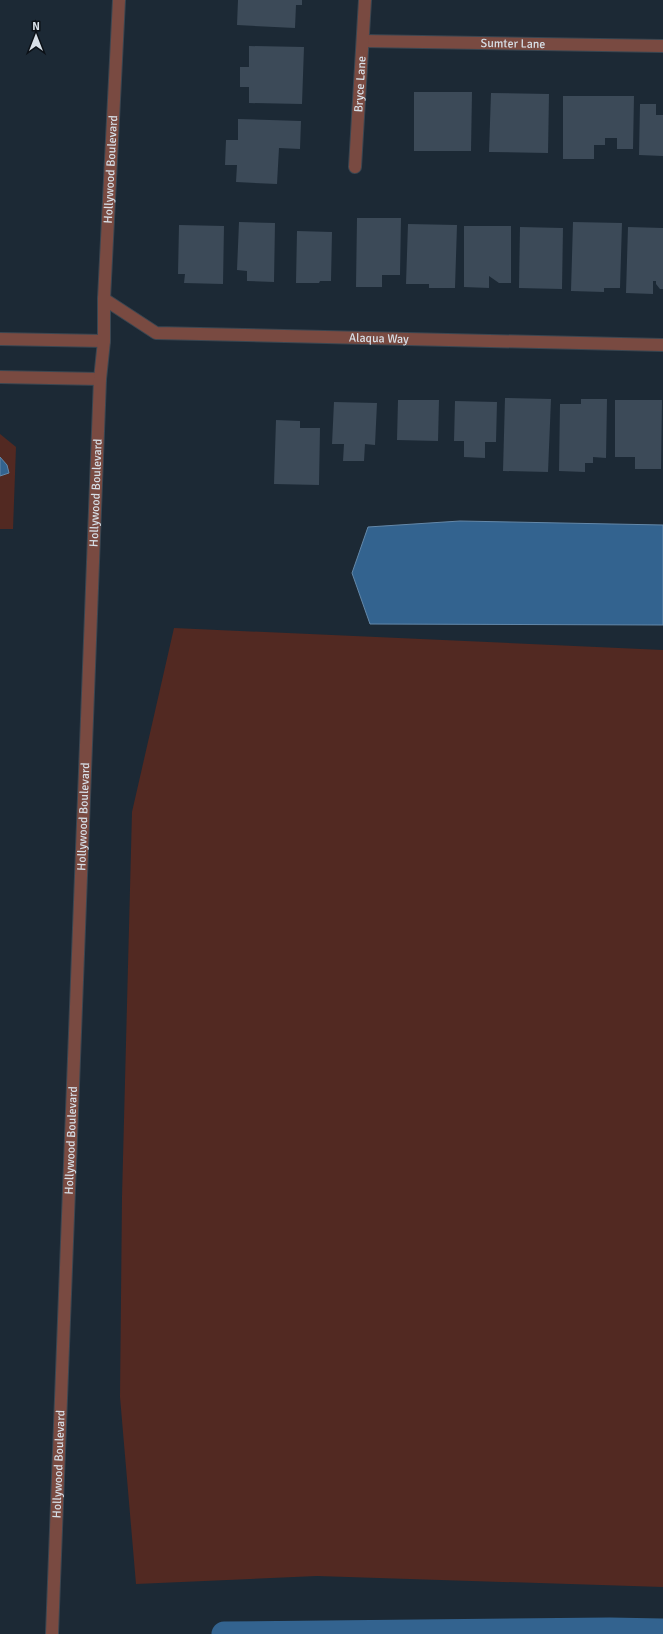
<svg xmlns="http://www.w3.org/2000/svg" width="663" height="1634" font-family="Signika,sans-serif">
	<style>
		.green { fill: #522922 }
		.water { fill: #33638f; stroke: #6488a9 }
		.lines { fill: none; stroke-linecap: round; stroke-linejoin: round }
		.canal { stroke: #33638f; stroke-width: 25 }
		.building { fill: #3c4a58 }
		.minor-casing { stroke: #3a4651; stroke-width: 14 }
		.minor { stroke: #794a41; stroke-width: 12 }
		.labels { text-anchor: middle; stroke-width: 3.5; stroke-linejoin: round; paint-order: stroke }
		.street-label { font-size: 12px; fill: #d7dfe7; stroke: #0c1117 }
	</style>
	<rect width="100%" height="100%" fill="#1c2935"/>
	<g class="green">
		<path d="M0 434 16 447 13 529H0Z"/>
		<path d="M174 628 663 650V1587L317 1576 136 1584 120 1397 122 1197 132 812Z"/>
	</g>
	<g class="water">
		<path d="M0 457 7 465 9 473 0 476Z"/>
		<path d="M460 521 663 525V625L370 624 352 573 368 527Z"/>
	</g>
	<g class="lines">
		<path class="canal" d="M224 1634 610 1630 663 1631"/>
	</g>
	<g class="building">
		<path d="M238 0H302V5H296L295 28 237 25Z"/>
		<path d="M249 46 304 47 302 104 249 103V87H240V67H249Z"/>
		<path d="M414 92H472L471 151H414Z"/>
		<path d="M491 93 549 94 548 153 489 152Z"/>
		<path d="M563 96H634L633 149H617V138H605V145H594V159H563Z"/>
		<path d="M640 104H656V115H663V156L639 155Z"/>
		<path d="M238 119 301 121 300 149 279 148 277 184 236 182 237 165H225L226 140H238Z"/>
		<path d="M357 218H401L400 275H382V287H356Z"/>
		<path d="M239 222 275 223 274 282 247 281V271L237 270Z"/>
		<path d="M573 222 622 223 620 288H604V292L571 291Z"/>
		<path d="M408 224 457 225 455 288H429V284H406Z"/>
		<path d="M179 225 224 226 223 284 184 283 185 274H178Z"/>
		<path d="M464 226H511V283H499L489 276V288L464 287Z"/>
		<path d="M520 227 563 228 562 289 519 288Z"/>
		<path d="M628 227 663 228V289H660L656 284V281H653V294L626 293Z"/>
		<path d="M297 231 332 232 331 281H320L319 283H296Z"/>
		<path d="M505 398 551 399 548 472 503 471Z"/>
		<path d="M581 399H607L606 458 593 457V463H585V472L559 471 560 404H581Z"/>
		<path d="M398 400H439L438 441 397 440Z"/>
		<path d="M615 400H662L661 469H635V457H615Z"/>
		<path d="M455 401 497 402 496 442H485V458L464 457V441H454Z"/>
		<path d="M334 402 377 403 375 445 365 444 364 461H343L344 444H332Z"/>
		<path d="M276 420 300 421V428H320L319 485 274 484Z"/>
	</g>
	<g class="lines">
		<g class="minor-casing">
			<g id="minor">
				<path id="s1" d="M364 41 663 46"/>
				<path id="s2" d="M355 167 365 0"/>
				<path id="s3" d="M104 299 156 333 663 345"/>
				<path d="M0 339 104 341"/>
				<path d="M0 377 100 379"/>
				<path id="s4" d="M52 1634 100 379 104 341V299L119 0"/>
			</g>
		</g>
		<use href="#minor" class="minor"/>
	</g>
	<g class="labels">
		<g class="street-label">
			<text dy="4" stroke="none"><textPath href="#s1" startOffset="149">Sumter Lane</textPath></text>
			<text dy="4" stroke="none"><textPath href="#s2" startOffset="83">Bryce Lane</textPath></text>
			<text dy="4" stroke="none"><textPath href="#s4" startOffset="1466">Hollywood Boulevard</textPath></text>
			<text dy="4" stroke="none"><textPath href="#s3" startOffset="285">Alaqua Way</textPath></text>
			<text dy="4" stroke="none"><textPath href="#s4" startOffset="1142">Hollywood Boulevard</textPath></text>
			<text dy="4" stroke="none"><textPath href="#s4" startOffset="818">Hollywood Boulevard</textPath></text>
			<text dy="4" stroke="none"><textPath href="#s4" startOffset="494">Hollywood Boulevard</textPath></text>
			<text dy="4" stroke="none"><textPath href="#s4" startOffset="170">Hollywood Boulevard</textPath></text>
		</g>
	</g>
	<g transform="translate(36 36)" stroke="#0c1117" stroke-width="3" paint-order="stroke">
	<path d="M0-3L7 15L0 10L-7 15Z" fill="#d7dfe7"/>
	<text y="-6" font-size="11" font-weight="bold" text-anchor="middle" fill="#d7dfe7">N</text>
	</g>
</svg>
